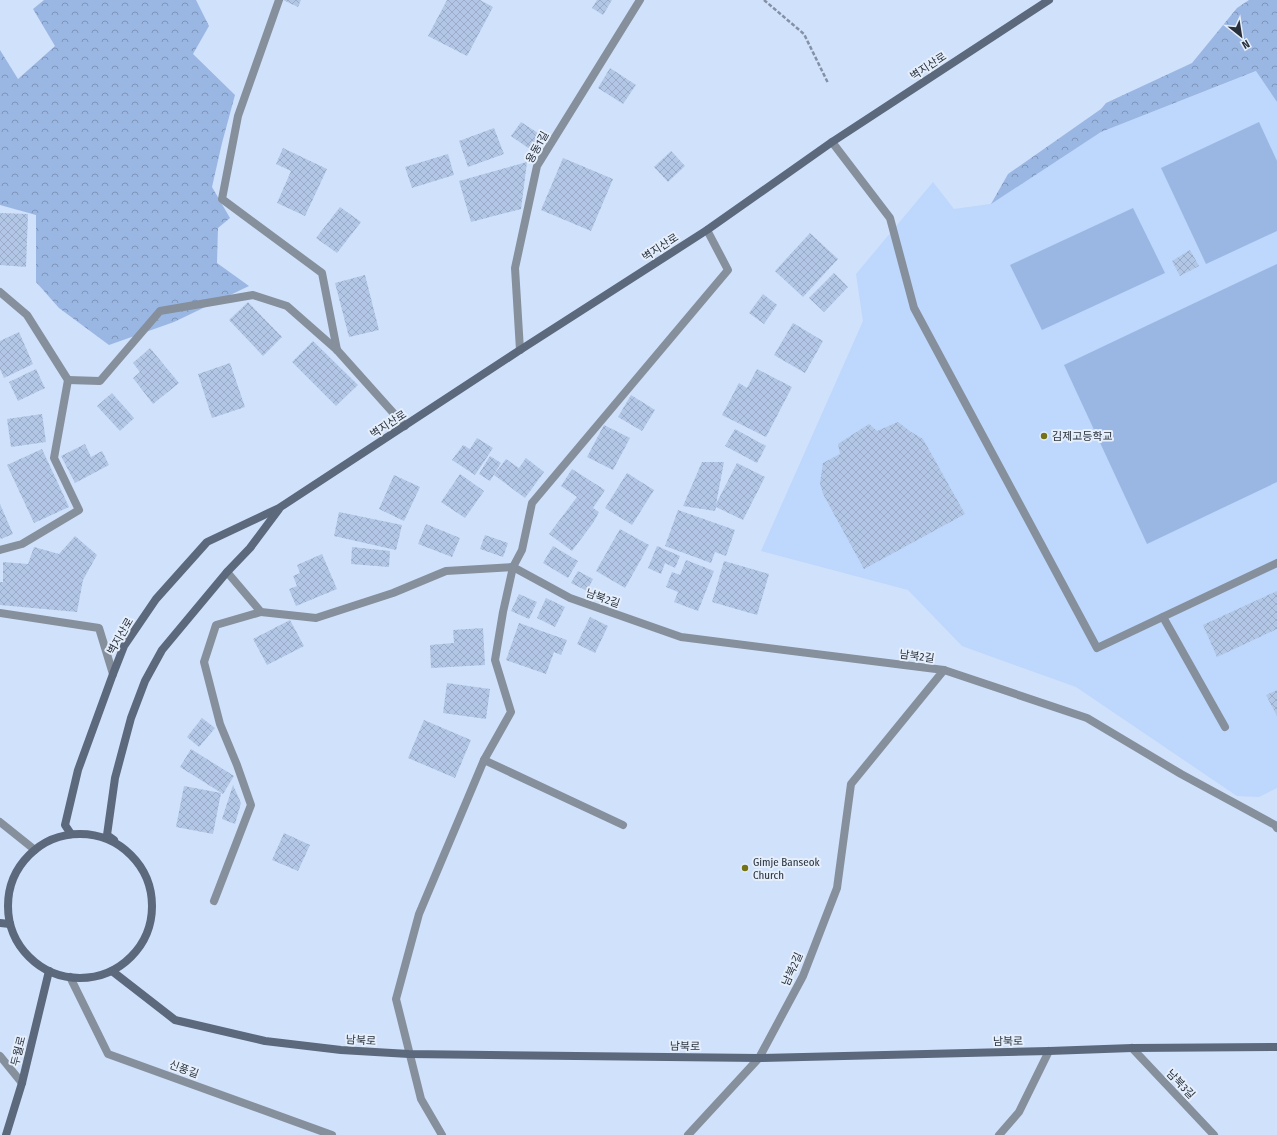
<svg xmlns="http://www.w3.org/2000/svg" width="1277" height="1135" font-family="'Fira Sans Condensed','Noto Sans KR',sans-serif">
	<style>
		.built { fill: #bdd7fd }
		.forest { fill: url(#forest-crowns) }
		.garden { fill: #9ab7e3 }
		.building { fill: url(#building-cross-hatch) }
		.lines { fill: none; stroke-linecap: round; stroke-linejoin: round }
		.path { stroke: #8491a5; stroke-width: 2.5; stroke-dasharray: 4 2; stroke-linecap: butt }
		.lane { stroke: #868f9c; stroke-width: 8 }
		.street { stroke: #868f9c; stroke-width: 8 }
		.secondary { stroke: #5c687b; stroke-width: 8 }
		.poi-dot { fill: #747216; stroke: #e5eefb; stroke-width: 1.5 }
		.labels { text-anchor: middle; stroke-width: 4; stroke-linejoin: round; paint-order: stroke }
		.street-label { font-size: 11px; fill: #28303c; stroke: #e5eefb }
		.poi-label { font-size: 11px; fill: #28303c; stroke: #e5eefb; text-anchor: start }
	</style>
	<defs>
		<pattern id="forest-crowns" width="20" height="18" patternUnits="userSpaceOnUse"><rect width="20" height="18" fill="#9ab7e3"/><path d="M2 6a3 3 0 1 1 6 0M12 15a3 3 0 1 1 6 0" fill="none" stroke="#7e95b9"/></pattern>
		<pattern id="building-cross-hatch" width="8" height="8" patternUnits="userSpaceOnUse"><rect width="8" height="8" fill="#b2c7e6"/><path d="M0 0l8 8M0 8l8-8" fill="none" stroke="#99abc6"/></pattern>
	</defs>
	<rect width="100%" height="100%" fill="#d0e1fb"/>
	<path class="built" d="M1257 71 1277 102V788L1259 797 1237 796 1076 687 962 646 908 590 761 551 863 321 856 274 933 182 954 209 990 204 1101 132Z"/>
	<g class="forest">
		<path d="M44 0H196L209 26 193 54 235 95 222 143 212 187 230 218 218 228 217 263 249 286 174 322 109 345 59 308 36 282V215L0 205V50L18 79 55 46 33 9Z"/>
		<path d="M1249 0H1277V102L1256 71 1101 132 991 204 1008 174 1101 109 1106 103 1192 63 1237 8Z"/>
	</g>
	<g class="garden">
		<path d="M1259 122 1277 161V231L1206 264 1161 168Z"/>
		<path d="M1133 208 1165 273 1042 330 1010 265Z"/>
		<path d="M1277 264V482L1147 544 1064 365Z"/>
	</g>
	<g class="building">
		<path d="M283 0H301L298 7Z"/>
		<path d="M447 0H480L493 7 467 56 428 36Z"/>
		<path d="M597 0H612L603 15 592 8Z"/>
		<path d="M610 68 636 85 623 104 598 88Z"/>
		<path d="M521 122 541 135 531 150 511 136Z"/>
		<path d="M494 128 504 154 468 167 459 141Z"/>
		<path d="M283 148 327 169 305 216 277 203 291 171 276 164Z"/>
		<path d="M671 151 685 166 668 182 654 167Z"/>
		<path d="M448 154 454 175 412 188 405 167Z"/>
		<path d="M563 158 613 179 591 231 541 210Z"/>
		<path d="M527 162 521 209 471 222 459 181Z"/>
		<path d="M340 207 361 222 337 253 316 238Z"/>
		<path d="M0 213 28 214 26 267 0 265Z"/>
		<path d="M810 233 838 259 803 297 775 271Z"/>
		<path d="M1190 250 1199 266 1180 276 1172 261Z"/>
		<path d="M834 273 848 287 824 312 809 298Z"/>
		<path d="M365 275 379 330 349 337 335 283Z"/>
		<path d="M763 294 777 305 764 324 749 313Z"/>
		<path d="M248 302 282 337 263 356 229 320Z"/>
		<path d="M793 323 823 341 805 373 774 355Z"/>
		<path d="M19 332 33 364 4 378 0 369V341Z"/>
		<path d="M313 341 358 385 336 406 292 362Z"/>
		<path d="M150 348 179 383 153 404 133 378 140 372 133 363Z"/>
		<path d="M230 363 245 407 212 418 198 374Z"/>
		<path d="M36 369 45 388 18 401 9 382Z"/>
		<path d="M757 369 792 387 766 437 722 415 739 383 747 388Z"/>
		<path d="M112 393 134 418 120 431 97 406Z"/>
		<path d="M631 395 655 410 642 431 618 417Z"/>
		<path d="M42 414 46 442 11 447 7 419Z"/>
		<path d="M898 422 911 432 923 439 965 514 864 569 823 494 820 483 823 463 840 454 838 444 869 424 877 431Z"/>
		<path d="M604 425 630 438 613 470 587 457Z"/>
		<path d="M735 429 766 446 757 463 725 446Z"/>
		<path d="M477 438 493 448 475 475 452 460 463 445 470 449Z"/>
		<path d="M85 444 91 457 102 451 109 465 75 483 61 456Z"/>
		<path d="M42 449 69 507 34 523 7 465Z"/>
		<path d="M490 456 501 463 490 481 479 474Z"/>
		<path d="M526 458 544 472 525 498 494 475 506 459 519 468Z"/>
		<path d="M702 462H724L716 504 737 463 765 477 743 520 716 507 715 511 683 506Z"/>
		<path d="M572 469 605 490 593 508 599 512 593 523 572 551 549 534 577 497 561 486Z"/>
		<path d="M627 473 654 490 632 525 605 508Z"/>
		<path d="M460 474 484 491 465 518 441 502Z"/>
		<path d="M394 475 420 487 404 521 379 509Z"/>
		<path d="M0 504 13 534 1 539 0 538Z"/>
		<path d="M678 510 735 530 726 556 715 552 711 563 665 546Z"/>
		<path d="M339 512 402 525 396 550 334 536Z"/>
		<path d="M426 524 460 538 452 557 418 544Z"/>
		<path d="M620 529 649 545 625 588 596 571Z"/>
		<path d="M485 535 508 543 503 557 480 549Z"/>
		<path d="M75 536 97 555 83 580 77 612 0 605V582H3V562L28 564 34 547 59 554Z"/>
		<path d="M553 546 578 561 568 578 543 563Z"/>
		<path d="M657 546 680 556 675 568 665 563 661 574 648 568Z"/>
		<path d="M352 547 390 551 389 567 351 564Z"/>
		<path d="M322 554 337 589 296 606 289 589 297 586 293 576 300 573 297 565Z"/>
		<path d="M686 560 714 571 698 611 674 602 678 592 666 587 672 572 680 575Z"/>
		<path d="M724 561 769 574 757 615 712 602Z"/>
		<path d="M578 571 593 579 587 591 571 583Z"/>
		<path d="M1277 591V629L1217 657 1203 625Z"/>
		<path d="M519 594 537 602 529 619 511 611Z"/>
		<path d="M546 598 565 607 555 627 537 618Z"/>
		<path d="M590 617 608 626 595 653 577 644Z"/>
		<path d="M290 620 304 646 267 665 253 639Z"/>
		<path d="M519 623 567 640 561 655 554 652 546 674 506 660Z"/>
		<path d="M483 628 485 665 431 668 430 645 454 643 453 630Z"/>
		<path d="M447 683 490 689 486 719 443 713Z"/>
		<path d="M1277 690V716L1266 695Z"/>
		<path d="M202 718 215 728 199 747 187 737Z"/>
		<path d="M424 720 471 740 455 778 408 758Z"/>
		<path d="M191 749 234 776 223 794 180 767Z"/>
		<path d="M233 785 241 803 235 824 222 819Z"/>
		<path d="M184 786 221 793 213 834 176 827Z"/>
		<path d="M284 833 310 845 298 871 272 860Z"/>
	</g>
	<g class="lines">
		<path class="path" d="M764 0 804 34 828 83"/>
		<g class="lane">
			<path d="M832 142 890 218 914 308 1097 648 1277 563"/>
			<path d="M1163 617 1225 727"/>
			<path d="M484 760 623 825"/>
			<path d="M214 901 251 805 237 765 220 724 204 662 216 625 261 612"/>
		</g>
		<g class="street">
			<path d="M279 0 238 116 222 199 322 273 337 350"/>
			<path d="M0 292 27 315 68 380 54 458 79 510 22 544 0 550"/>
			<path d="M520 350 515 268 537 166 640 0"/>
			<path d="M68 380 100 381 160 311 253 295 287 306 337 350 405 426"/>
			<path d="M227 572 261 612 316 618 393 593 446 571 513 567 570 598 681 637 944 670 851 784 837 888 803 976 759 1058 688 1135"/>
			<path d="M0 613 99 628 113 674"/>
			<path d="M944 670 1087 718 1181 774 1275 825 1277 828"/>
			<path d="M0 822 35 850"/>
			<path d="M70 977 108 1054 332 1135"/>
			<path d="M1132 1048 1214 1135"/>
			<path d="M0 1056 22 1083"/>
			<path d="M442 1135 421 1099 396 999 419 914 484 760 511 712 495 660 503 612 513 567 522 550 532 503 728 270 707 230"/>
			<path d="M999 1135 1019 1112 1049 1051"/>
		</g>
		<g class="secondary">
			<path d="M71 834 65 825 78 770 113 674 124 646 156 599 207 542 279 508 520 350 707 230 832 142 1049 0"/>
			<circle cx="80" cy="906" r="72"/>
			<path d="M114 840 107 835 115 778 131 718 145 681 162 650 227 572 250 548 279 509"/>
			<path d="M0 923 10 924"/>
			<path d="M112 971 175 1020 265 1041 341 1050 409 1054 759 1058 1049 1051 1132 1048 1277 1047"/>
			<path d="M6 1135 22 1083 49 971"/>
		</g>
	</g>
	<g class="poi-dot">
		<circle cx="1044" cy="436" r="4"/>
		<circle cx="745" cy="868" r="4"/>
	</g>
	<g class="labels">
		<g class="street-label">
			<text transform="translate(928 66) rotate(-33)" y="4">벽지산로</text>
			<text transform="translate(537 147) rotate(-61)" y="4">용동1길</text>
			<text transform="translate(660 247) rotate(-33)" y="4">벽지산로</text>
			<text transform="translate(388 424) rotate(-33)" y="4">벽지산로</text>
			<text transform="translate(603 598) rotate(19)" y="4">남북2길</text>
			<text transform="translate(120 636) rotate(-60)" y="4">벽지산로</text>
			<text transform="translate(917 656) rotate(7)" y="4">남북2길</text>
			<text transform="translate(792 969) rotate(-66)" y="4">남북2길</text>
			<text transform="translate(361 1040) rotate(3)" y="4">남북로</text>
			<text transform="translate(1008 1041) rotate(-1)" y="4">남북로</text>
			<text transform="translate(685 1046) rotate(1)" y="4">남북로</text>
			<text transform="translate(18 1051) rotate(-76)" y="4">두월로</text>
			<text transform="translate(184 1069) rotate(20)" y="4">신풍길</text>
			<text transform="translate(1181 1084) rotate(46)" y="4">남북3길</text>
		</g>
		<g class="poi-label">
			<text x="1052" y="440">김제고등학교</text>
			<text x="753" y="866">Gimje Banseok<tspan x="753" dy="13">Church</tspan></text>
		</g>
	</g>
	<g transform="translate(1241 36) rotate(150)" stroke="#e5eefb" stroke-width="3" paint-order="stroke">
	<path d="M0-3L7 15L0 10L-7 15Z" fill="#28303c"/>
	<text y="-6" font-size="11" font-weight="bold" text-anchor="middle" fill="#28303c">N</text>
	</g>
</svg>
